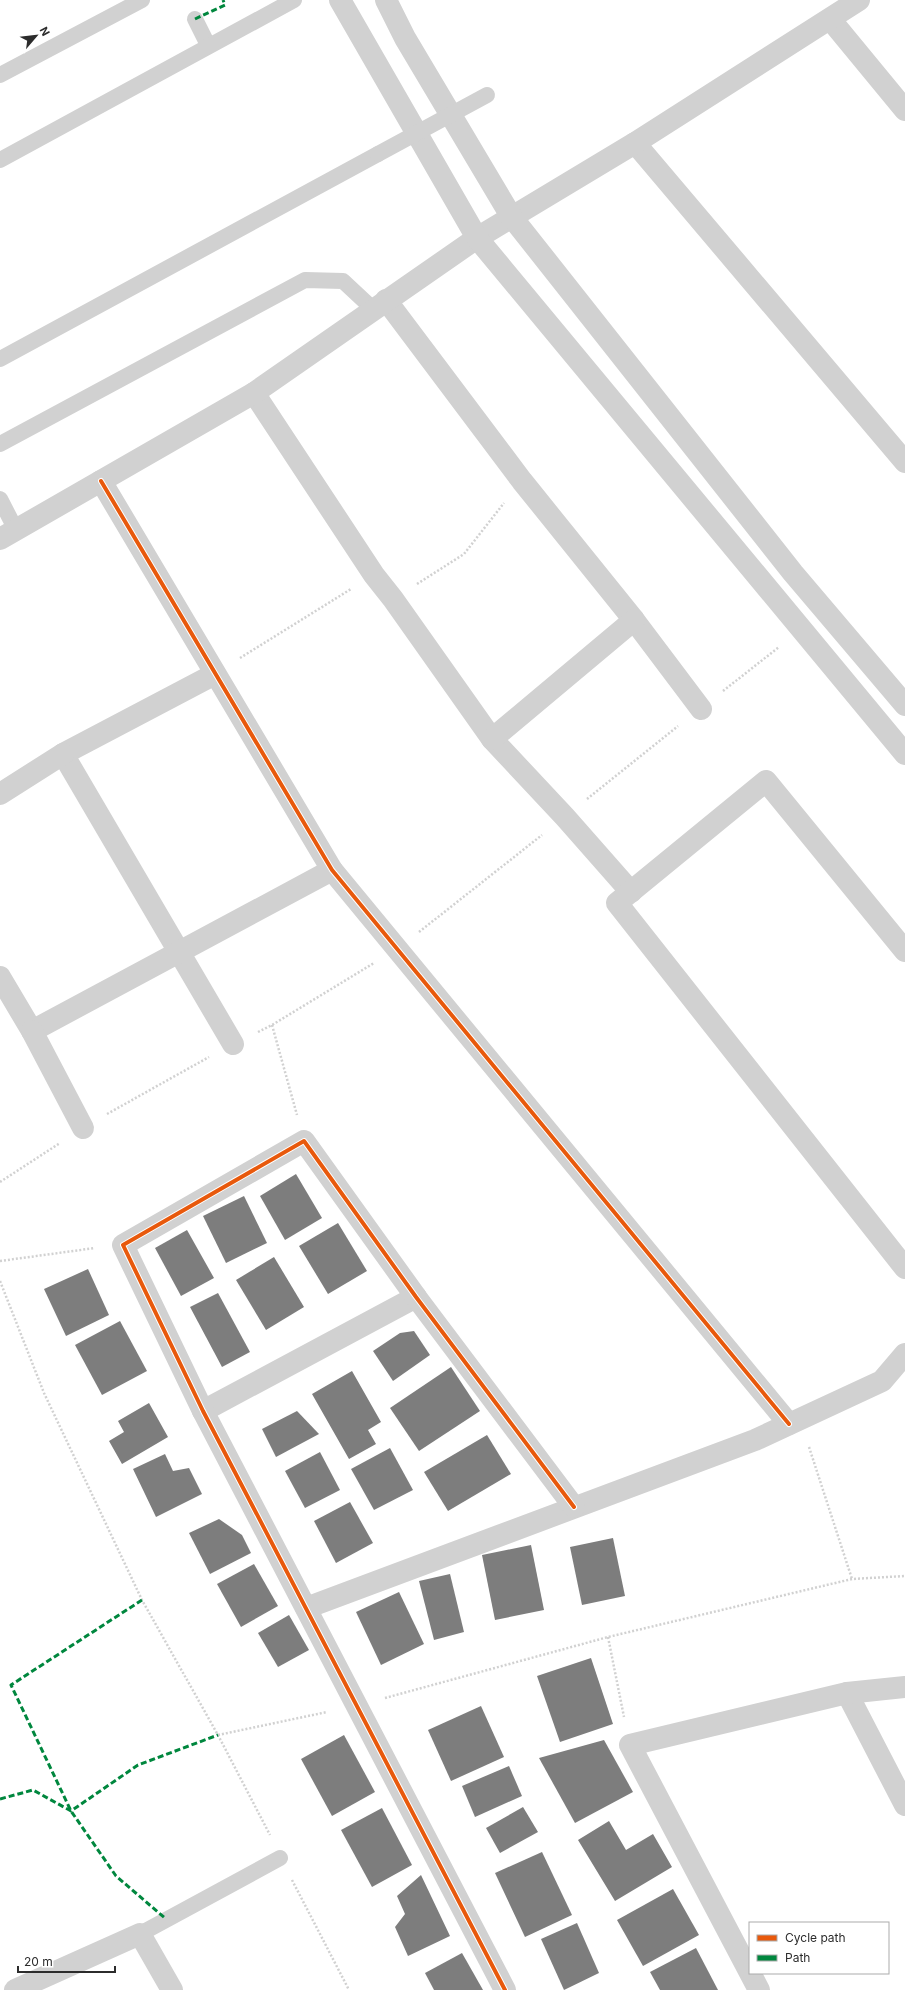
<svg xmlns="http://www.w3.org/2000/svg" width="905" height="1990" font-family="Inter,sans-serif">
	<style>
		.building { fill: #7d7d7d }
		.lines { fill: none; stroke-linecap: round; stroke-linejoin: round }
		.path { stroke: #d1d1d1; stroke-width: 2.5; stroke-dasharray: 2 2; stroke-linecap: butt }
		.service { stroke: #d1d1d1; stroke-width: 16 }
		.minor { stroke: #d1d1d1; stroke-width: 22 }
		.tertiary { stroke: #d1d1d1; stroke-width: 22 }
		.service-bridge { stroke: #d1d1d1; stroke-width: 16 }
		.quiet { stroke: #00873e; stroke-width: 3; stroke-dasharray: 6 3; stroke-linecap: butt }
		.cycleway-casing { stroke: #fff; stroke-width: 6 }
		.cycleway { stroke: #e8590c; stroke-width: 4 }
	</style>
	<rect width="100%" height="100%" fill="#fff"/>
	<g class="building">
		<path d="M296 1174 322 1218 285 1240 260 1196Z"/>
		<path d="M244 1196 267 1243 226 1263 203 1216Z"/>
		<path d="M338 1223 367 1271 328 1294 299 1246Z"/>
		<path d="M187 1230 214 1278 181 1296 155 1248Z"/>
		<path d="M274 1257 304 1307 266 1330 236 1280Z"/>
		<path d="M88 1269 109 1315 66 1336 44 1289Z"/>
		<path d="M218 1293 250 1352 222 1367 190 1307Z"/>
		<path d="M120 1321 147 1371 102 1395 75 1345Z"/>
		<path d="M414 1331 430 1355 393 1381 373 1351 400 1333Z"/>
		<path d="M451 1367 480 1411 419 1451 390 1408Z"/>
		<path d="M352 1371 381 1422 368 1430 376 1444 349 1459 312 1394Z"/>
		<path d="M149 1403 168 1437 122 1464 109 1441 124 1432 118 1421Z"/>
		<path d="M297 1411 319 1434 276 1457 262 1429Z"/>
		<path d="M487 1435 511 1474 448 1511 424 1472Z"/>
		<path d="M390 1448 413 1490 374 1510 351 1469Z"/>
		<path d="M320 1452 340 1490 305 1508 285 1471Z"/>
		<path d="M165 1454 173 1471 189 1468 202 1494 156 1517 133 1469Z"/>
		<path d="M350 1502 373 1543 336 1563 314 1521Z"/>
		<path d="M219 1519 242 1535 251 1553 210 1574 189 1533Z"/>
		<path d="M613 1538 625 1596 582 1605 570 1547Z"/>
		<path d="M531 1545 544 1610 495 1620 482 1555Z"/>
		<path d="M254 1564 278 1606 241 1627 217 1584Z"/>
		<path d="M450 1574 464 1632 434 1640 419 1581Z"/>
		<path d="M399 1592 424 1644 381 1665 356 1612Z"/>
		<path d="M289 1615 309 1650 278 1667 258 1633Z"/>
		<path d="M591 1658 613 1724 560 1742 537 1676Z"/>
		<path d="M481 1706 504 1757 451 1781 428 1730Z"/>
		<path d="M344 1735 375 1792 332 1816 301 1759Z"/>
		<path d="M604 1740 633 1792 575 1823 539 1758Z"/>
		<path d="M509 1766 522 1796 475 1817 462 1786Z"/>
		<path d="M523 1807 538 1832 500 1853 486 1828Z"/>
		<path d="M382 1808 412 1865 372 1887 341 1830Z"/>
		<path d="M609 1821 626 1850 653 1834 672 1867 615 1901 578 1840Z"/>
		<path d="M542 1852 572 1915 525 1937 495 1873Z"/>
		<path d="M421 1875 450 1936 408 1956 395 1927 405 1914 397 1896Z"/>
		<path d="M673 1889 699 1935 643 1966 617 1920Z"/>
		<path d="M577 1923 599 1973 564 1990 541 1939Z"/>
		<path d="M696 1948 718 1990H660L650 1972Z"/>
		<path d="M462 1953 483 1990H434L425 1973Z"/>
	</g>
	<g class="lines">
		<g class="path">
			<path d="M417 584 464 554 504 503"/>
			<path d="M240 658 351 589"/>
			<path d="M723 691 779 647"/>
			<path d="M587 799 678 726"/>
			<path d="M419 932 542 835"/>
			<path d="M272 1025 297 1115"/>
			<path d="M258 1032 272 1025 374 963"/>
			<path d="M107 1114 209 1057"/>
			<path d="M0 1182 60 1143"/>
			<path d="M0 1261 95 1248"/>
			<path d="M0 1281 44 1393 142 1600 218 1735 270 1835"/>
			<path d="M809 1447 852 1579"/>
			<path d="M608 1637 624 1717"/>
			<path d="M385 1698 608 1637 852 1579 905 1576"/>
			<path d="M218 1735 327 1712"/>
			<path d="M292 1880 349 1990"/>
		</g>
		<g class="service">
			<path d="M195 19 208 45"/>
			<path d="M0 75 142 0"/>
			<path d="M0 160 294 0"/>
			<path d="M0 359 378 154"/>
			<path d="M0 444 305 280 343 281 373 309"/>
			<path d="M0 499 16 530"/>
			<path d="M140 1934 280 1858"/>
		</g>
		<g class="minor">
			<path d="M830 19 905 110"/>
			<path d="M635 143 905 462"/>
			<path d="M386 300 522 481 634 620 701 709"/>
			<path d="M254 393 374 575 393 599 492 739 565 817 631 892"/>
			<path d="M101 481 332 870 789 1424"/>
			<path d="M0 539 254 393 477 238 635 143 859 0"/>
			<path d="M215 674 63 754 233 1044"/>
			<path d="M492 739 634 620"/>
			<path d="M0 794 63 754"/>
			<path d="M905 951 766 781 617 903 905 1268"/>
			<path d="M0 977 32 1031 332 870"/>
			<path d="M32 1031 83 1128"/>
			<path d="M203 1411 416 1297"/>
			<path d="M306 1608 755 1440 882 1381 905 1354"/>
			<path d="M847 1693 905 1805"/>
			<path d="M15 1990 140 1934 172 1990"/>
			<path d="M505 1990 203 1411 123 1245 304 1141 416 1297 574 1507"/>
			<path d="M759 1990 630 1745 847 1693 905 1687"/>
		</g>
		<g class="tertiary">
			<path d="M340 0 477 238 905 754"/>
			<path d="M386 0 405 38 511 216 793 573 905 705"/>
		</g>
		<path class="service-bridge" d="M378 154 487 95"/>
		<g class="quiet">
			<path d="M195 19 225 5 223 0"/>
			<path d="M142 1600 11 1685 71 1811 116 1876 166 1919"/>
			<path d="M0 1799 33 1790 71 1811 138 1765 218 1735"/>
		</g>
		<g class="cycleway-casing">
			<g id="cycleway">
				<path d="M101 481 332 870 789 1424"/>
				<path d="M505 1990 203 1411 123 1245 304 1141 416 1297 574 1507"/>
			</g>
		</g>
		<use href="#cycleway" class="cycleway"/>
	</g>
	<rect x="749" y="1922" width="140" height="52" fill="#ffffff" stroke="#ababab"/>
	<rect x="757" y="1935" width="20" height="6" fill="#e8590c" stroke="#ababab"/>
	<text x="785" y="1942" font-size="12" fill="#2c2c2c">Cycle path</text>
	<rect x="757" y="1955" width="20" height="6" fill="#00873e" stroke="#ababab"/>
	<text x="785" y="1962" font-size="12" fill="#2c2c2c">Path</text>
	<g transform="translate(36 36) rotate(62)" stroke="#ffffff" stroke-width="3" paint-order="stroke">
	<path d="M0-3L7 15L0 10L-7 15Z" fill="#2c2c2c"/>
	<text y="-6" font-size="11" font-weight="bold" text-anchor="middle" fill="#2c2c2c">N</text>
	</g>
	<path d="M18 1966v6h97v-6" fill="none" stroke="#2c2c2c" stroke-width="2"/>
	<text x="24" y="1966" font-size="12" fill="#2c2c2c" stroke="#ffffff" stroke-width="3" paint-order="stroke">20 m</text>
</svg>
